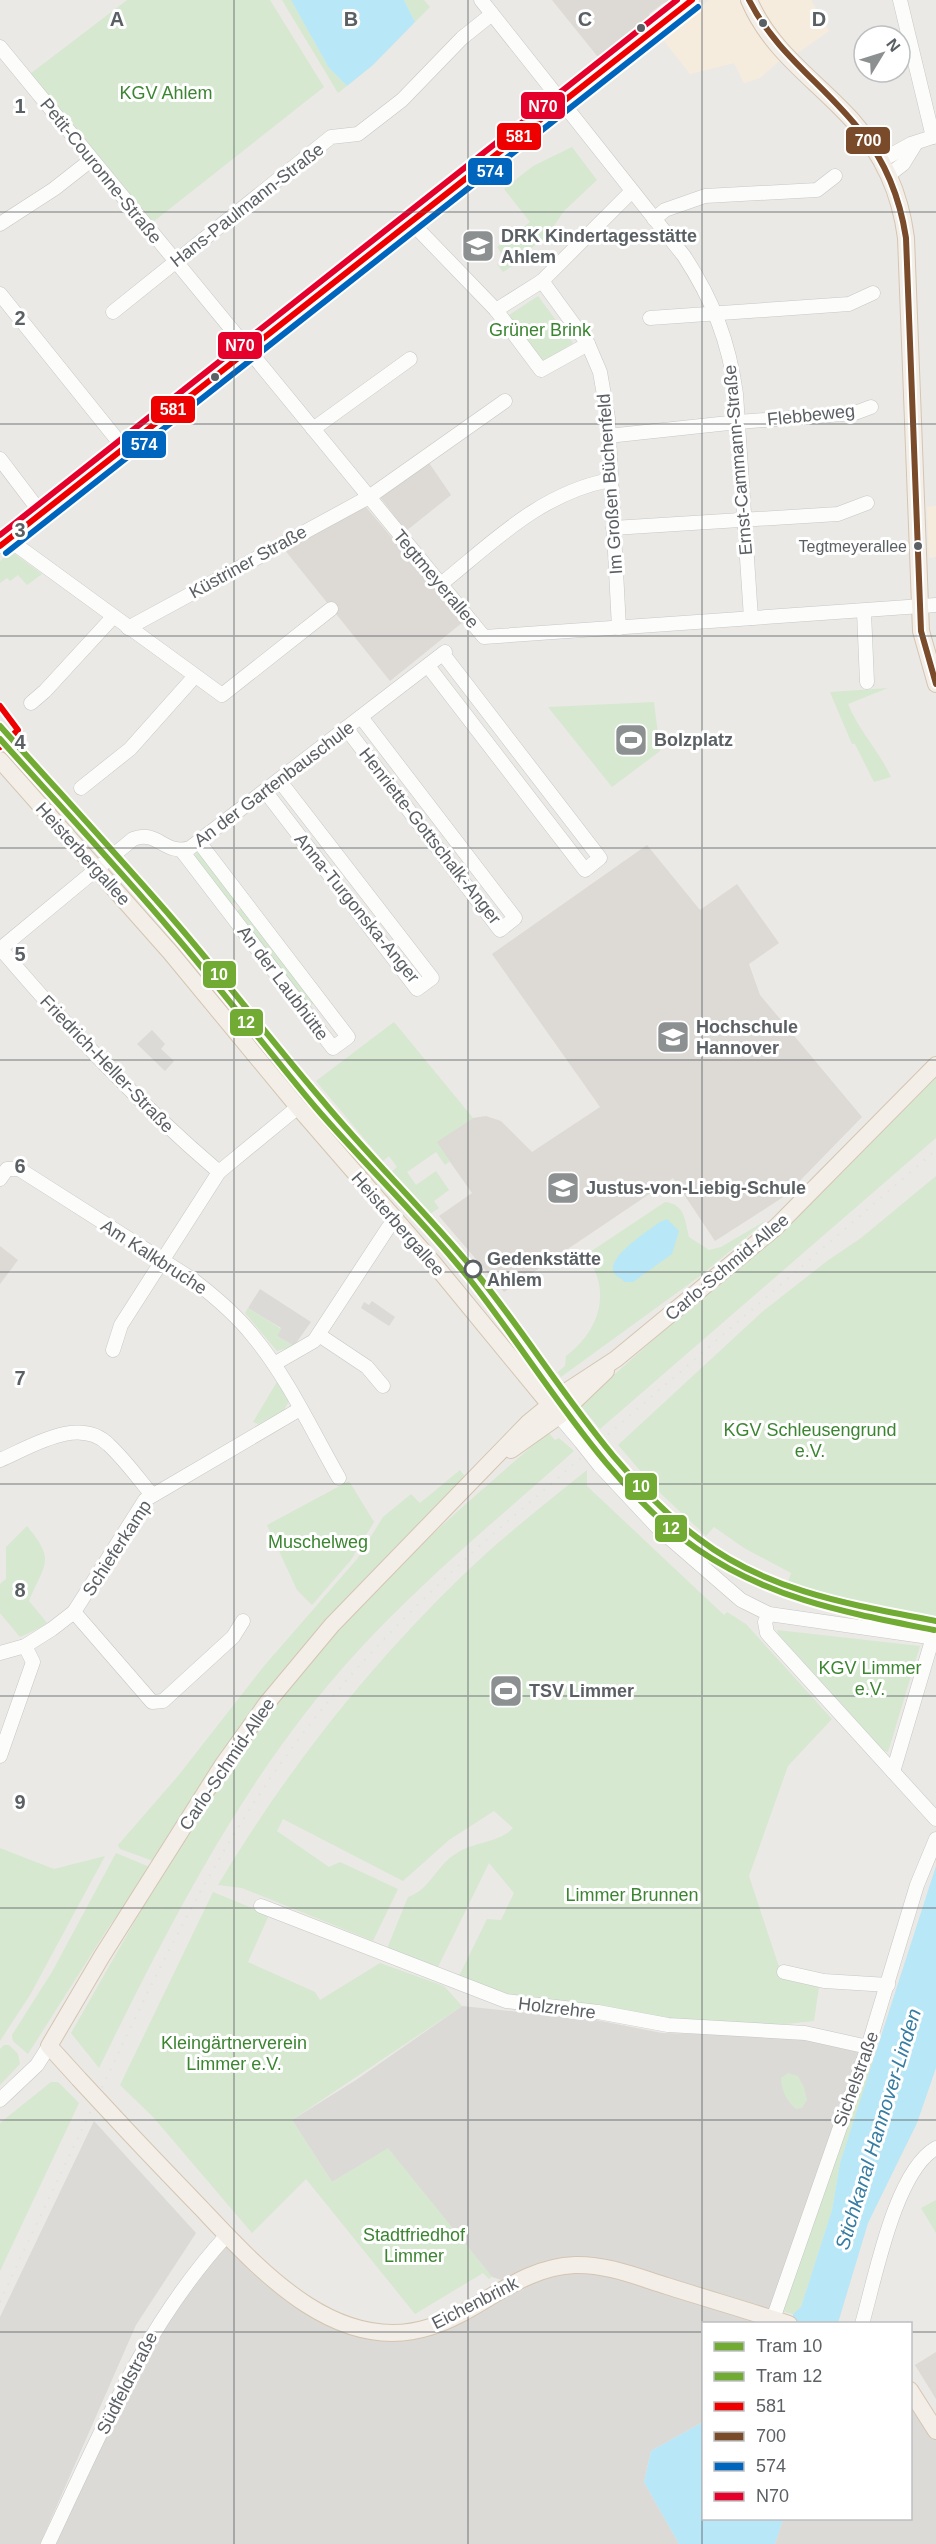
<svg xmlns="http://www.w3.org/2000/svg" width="936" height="2544" font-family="Arial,sans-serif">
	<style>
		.commercial { fill: #f6ecdd }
		.industrial { fill: #dcdad6 }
		.education { fill: #ddd9d4 }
		.green { fill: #d6e8d0 }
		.water { fill: #b8e7f7 }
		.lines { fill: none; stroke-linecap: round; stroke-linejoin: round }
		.minor-casing { stroke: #c6c7c6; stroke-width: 15 }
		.major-casing { stroke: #d4c5b2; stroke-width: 18 }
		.minor { stroke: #fcfcfb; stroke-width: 14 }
		.major { stroke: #f3eee7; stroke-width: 16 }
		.rail { stroke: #e2e2e2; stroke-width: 2; stroke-dasharray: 1.5 8; stroke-linecap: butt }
		.minor-bridge-casing { stroke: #c6c7c6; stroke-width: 15; stroke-linecap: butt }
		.major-bridge-casing { stroke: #d4c5b2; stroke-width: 18; stroke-linecap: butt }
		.minor-bridge { stroke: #fcfcfb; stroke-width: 14 }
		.major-bridge { stroke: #f3eee7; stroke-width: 16 }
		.bus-1-casing { stroke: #fff; stroke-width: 10 }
		.bus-2-casing { stroke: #fff; stroke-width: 10 }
		.bus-3-casing { stroke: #fff; stroke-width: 10 }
		.bus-4-casing { stroke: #fff; stroke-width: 10 }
		.bus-1 { stroke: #e00; stroke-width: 6 }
		.bus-2 { stroke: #7a4b2a; stroke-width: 6 }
		.bus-3 { stroke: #0065bd; stroke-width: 6 }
		.bus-4 { stroke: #e4002b; stroke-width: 6 }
		.tram-1-casing { stroke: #fff; stroke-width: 10 }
		.tram-2-casing { stroke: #fff; stroke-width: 10 }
		.tram-1 { stroke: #72ab33; stroke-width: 6 }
		.tram-2 { stroke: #72ab33; stroke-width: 6 }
		.grid { fill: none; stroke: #5b6064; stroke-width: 1.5; stroke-opacity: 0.55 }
		.bus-dot { fill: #5b6064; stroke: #fff; stroke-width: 2 }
		.stop-dot { fill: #fff; stroke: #5b6064; stroke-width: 3 }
		.labels { text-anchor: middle; stroke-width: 6; stroke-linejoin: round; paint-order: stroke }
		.bus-label { font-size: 16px; fill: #5b6064; stroke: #fff; text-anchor: end }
		.park-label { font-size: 18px; fill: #3b8531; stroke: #fff }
		.street-label { font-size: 18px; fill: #5b6064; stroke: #fff }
		.poi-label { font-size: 18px; font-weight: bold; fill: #5b6064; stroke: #fff; text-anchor: start }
		.stop-label { font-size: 18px; font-weight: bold; fill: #5b6064; stroke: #fff; text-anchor: start }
		.water-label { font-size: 20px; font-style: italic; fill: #367da3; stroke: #fff }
		.grid-label { font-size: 20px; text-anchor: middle; font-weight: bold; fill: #5b6064; stroke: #fff; stroke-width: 6; stroke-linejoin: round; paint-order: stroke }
		.line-badge { stroke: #fff; stroke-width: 2 }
		.badge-label { font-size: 16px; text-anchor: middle; font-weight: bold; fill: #fff }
	</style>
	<rect width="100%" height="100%" fill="#ebe9e5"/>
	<g class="commercial">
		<path d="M709 0H811L829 31 796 54 778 62 760 78 744 83 734 63 690 74 661 37Z"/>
		<path d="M936 506V557L929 558 927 507Z"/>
	</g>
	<g class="industrial">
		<path d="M152 1030 165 1044 161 1049 174 1061 165 1071 137 1044Z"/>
		<path d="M260 1289 311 1322 294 1346 277 1336 281 1328 248 1308Z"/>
		<path d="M372 1301 395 1317 389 1326 361 1308 364 1302 369 1305Z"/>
		<path d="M462 2006 596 2020 662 2033 793 2037 868 2047 773 2318 789 2323 704 2324 703 2422 651 2451 644 2482 679 2544H48L120 2393 227 2235 323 2314 406 2332 512 2283 492 2277 388 2149 332 2182 292 2120 356 2080Z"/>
		<path d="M94 2121 196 2233 136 2325 40 2544H0V2317Z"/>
		<path d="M911 2390 936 2431V2544H775L783 2519 910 2518Z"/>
	</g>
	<g class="education">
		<path d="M552 0H671L662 4 649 14 650 16 598 57Z"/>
		<path d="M427 460 451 495 406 531 380 497Z"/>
		<path d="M365 506 463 622 390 681 284 549Z"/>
		<path d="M647 845 700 910 737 884 779 943 749 964 760 995 862 1117 785 1196 715 1241 673 1178 504 1292 439 1216 472 1193 436 1142 473 1118 486 1116 501 1121 532 1152 600 1107 492 954Z"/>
		<path d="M0 1246 18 1260 0 1284Z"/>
		<path d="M936 2352V2399L915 2365Z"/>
	</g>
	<g class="green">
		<path d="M127 0H270L324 87 153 222 30 74Z"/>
		<path d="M282 0H291L329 68 347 86 338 93Z"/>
		<path d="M404 0H424L430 7 415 22Z"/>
		<path d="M572 147 597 180 565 210 546 237 530 249 532 253 503 272 497 264 504 257 497 247 530 222 504 189 533 166Z"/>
		<path d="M538 296 573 343 541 364 506 317Z"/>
		<path d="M12 551V552L42 574 27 585 18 575 10 581 7 578 0 583V561Z"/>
		<path d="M888 688 848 704C859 731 879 751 891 777L874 782 855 744H852L830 692Z"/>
		<path d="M654 702 660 751 612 787 548 707Z"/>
		<path d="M200 851 237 900 230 906 191 858Z"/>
		<path d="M244 906 315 1002 308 1008 233 914Z"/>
		<path d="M394 1022 473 1118 437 1142 450 1161 445 1165 436 1152 407 1172 416 1185 436 1171 449 1190 434 1201 439 1208 429 1215 390 1173 397 1167 389 1156 383 1161 316 1081Z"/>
		<path d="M936 1077V1138L600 1429 580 1405 837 1177 910 1097Z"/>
		<path d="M936 1176V1617L864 1605 787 1584 791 1573 744 1548 714 1527 706 1536 656 1489 618 1445 762 1312 827 1261 861 1238Z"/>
		<path d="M665 1202C685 1204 685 1220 689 1237L709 1250 721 1247 767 1220 700 1276 561 1377 558 1372 565 1366 566 1356C597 1333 612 1295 589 1260L584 1262V1256Z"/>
		<path d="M248 1308 281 1329 277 1336 294 1346 277 1351 245 1313Z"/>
		<path d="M278 1380 289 1401 284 1410 258 1424 253 1422Z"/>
		<path d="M548 1432 555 1440 559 1438 574 1451C501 1516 424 1579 357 1652 245 1774 171 1921 99 2068L71 2033C142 1910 209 1783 299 1672 372 1582 462 1508 548 1432Z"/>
		<path d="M460 1470 466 1478 309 1644 156 1862 120 1849 118 1845 178 1776 264 1666 357 1559 383 1517 411 1494 420 1503Z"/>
		<path d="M587 1470V1486L724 1615 727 1612 746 1624 832 1719 788 1766 749 1876 778 1964 790 1981 819 1987 814 2021 767 2026 672 2023 519 2000 454 1974H460L487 1919 501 1920 514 1893 489 1863 436 1971 390 1952 388 1946 408 1897C430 1890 437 1864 457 1853 474 1842 499 1843 513 1828L494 1811 449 1840 403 1881 283 1819 277 1831 329 1867 340 1862 398 1889 373 1941 242 1888 218 1885C287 1770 366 1669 462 1576 501 1538 545 1504 587 1470Z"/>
		<path d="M349 1481 374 1522 351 1560 312 1605 297 1590 267 1525Z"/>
		<path d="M27 1526C56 1561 45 1563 29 1601L48 1624 20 1637 0 1613V1584L6 1579V1547Z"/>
		<path d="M777 1630 920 1646 888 1752 882 1750 778 1634Z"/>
		<path d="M0 1848 54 1869 105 1856 30 1995 0 2041Z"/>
		<path d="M116 1853 152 1868 108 1928 28 2054 13 2041 12 2035 52 1972Z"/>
		<path d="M213 1892 269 1915 248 1962 315 1992 320 2000 380 1963 444 1986 462 2006 292 2120 332 2182 388 2148 492 2277 489 2279 483 2273 415 2314 306 2179 252 2233 153 2117 120 2085Z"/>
		<path d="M4 2045H9L18 2054 20 2064 0 2085V2049Z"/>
		<path d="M868 2047 877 2050 840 2163 832 2210 801 2307 793 2314 776 2310Z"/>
		<path d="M788 2073 798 2076 804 2087 807 2100 802 2108 796 2109C786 2101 781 2089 781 2078Z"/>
		<path d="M51 2082H58L79 2103 0 2271V2123Z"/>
		<path d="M936 2200V2233L921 2208Z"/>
	</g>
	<g class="water">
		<path d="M291 0H404L415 22 373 65 347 86 329 68Z"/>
		<path d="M667 1219 679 1231 672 1254 633 1282H625C622 1279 616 1276 614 1273 605 1258 649 1230 660 1222Z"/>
		<path d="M936 1866V2068L917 2123 868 2223 838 2323 793 2324V2314L801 2307 832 2210 840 2163Z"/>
		<path d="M703 2422 704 2518 783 2519 775 2544H679L644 2482 651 2451Z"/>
	</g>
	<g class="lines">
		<g class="minor-casing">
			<g id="minor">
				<path d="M481 0 684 256C713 300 729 342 736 394L751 618"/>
				<path d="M900 0 933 137"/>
				<path d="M0 47 484 637 936 605"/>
				<path d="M882 160 911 144 936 136"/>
				<path d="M890 174 903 164 916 143"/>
				<path d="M654 219 665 210 705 196 817 190 835 176"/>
				<path d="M411 222 496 310 542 281 588 344 600 372 608 418 619 628"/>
				<path d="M0 224 54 189 91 160"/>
				<path d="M542 281 632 191"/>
				<path d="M0 294 123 447"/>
				<path d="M496 310 541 370 588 344"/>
				<path d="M113 312 331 137 358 134 402 100 462 38 492 14"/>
				<path d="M650 318 849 304 873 293"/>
				<path d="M313 429 410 359"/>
				<path d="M608 436 738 422 855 413 871 407"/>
				<path d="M0 459 41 513"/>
				<path d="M613 528 838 514 867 503"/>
				<path d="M8 539 222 695 331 609"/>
				<path d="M0 546 692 0"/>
				<path d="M441 584C494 541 541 493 610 480"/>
				<path d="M864 612 867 682"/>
				<path d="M128 628 369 497 505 401"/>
				<path d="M428 666 585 870 600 858 443 654"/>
				<path d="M31 703 45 691 113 617"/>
				<path d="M346 728 500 930 515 918 361 717"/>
				<path d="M81 788 130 749 195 676"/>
				<path d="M265 791 417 989 432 978 279 780"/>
				<path d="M182 851 333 1048 348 1037 199 842"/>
				<path d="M0 948C69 1029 138 1103 219 1172"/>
				<path d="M0 949 133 839C158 829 164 856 190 848L445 652"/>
				<path d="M0 1179 7 1169H19L192 1279C214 1296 236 1314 253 1336 288 1378 312 1431 339 1478"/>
				<path d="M319 1335 367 1367 383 1386"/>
				<path d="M113 1350 121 1325 219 1172 298 1107"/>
				<path d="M274 1364 314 1341 388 1228 395 1221"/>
				<path d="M559 1416 581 1442"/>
				<path d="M0 1460C31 1447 79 1415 109 1445 125 1460 138 1478 152 1495"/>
				<path d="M600 1466 658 1528 741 1600 769 1614 936 1638"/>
				<path d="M74 1612 152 1702 163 1701 233 1637 243 1621"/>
				<path d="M769 1614 765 1622 767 1633 936 1819"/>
				<path d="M0 1653 25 1646 52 1629 74 1612 145 1500 300 1409"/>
				<path d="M0 1756 33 1662 25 1646"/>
				<path d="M893 1772 933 1637"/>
				<path d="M261 1906 506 2001 598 2012 668 2025 805 2033 868 2047"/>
				<path d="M784 1972 824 1981 888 1985"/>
				<path d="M0 2100 37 2065 49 2046"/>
				<path d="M773 2319 868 2047 917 1885 936 1839"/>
				<path d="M862 2324C875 2279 895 2171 936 2148"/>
				<path d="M48 2544C101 2433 143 2327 227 2235"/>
			</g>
		</g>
		<g class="major-casing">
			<g id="major">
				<path d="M749 0C771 52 816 80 852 120 883 155 900 192 906 238L921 631 936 684"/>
				<path d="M0 760 170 952 298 1107 435 1265 559 1416"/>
				<path d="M511 1450 559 1416 606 1371"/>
				<path d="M79 2079 49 2046 102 1956 222 1766 267 1703 332 1625 528 1423 567 1391 616 1359 776 1227 936 1065"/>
				<path d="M119 2122C146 2151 173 2179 201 2208 258 2268 336 2357 430 2327 481 2311 519 2267 575 2265 606 2264 638 2277 667 2286 708 2299 749 2311 789 2324"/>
				<path d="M910 2390 936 2431"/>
			</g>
		</g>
		<use href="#minor" class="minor"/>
		<use href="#major" class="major"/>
		<path class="rail" d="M0 2302C34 2228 70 2155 105 2081 162 1961 220 1842 301 1736 353 1667 414 1607 477 1548L936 1150"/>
		<g class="minor-bridge-casing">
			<path id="minor-bridge" d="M581 1442 600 1466"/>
		</g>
		<g class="major-bridge-casing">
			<path id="major-bridge" d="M79 2079 119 2122"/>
		</g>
		<use href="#minor-bridge" class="minor-bridge"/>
		<use href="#major-bridge" class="major-bridge"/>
		<g class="bus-1-casing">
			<g id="bus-1">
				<path d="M0 546 692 0"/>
				<path d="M0 706 18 730 0 747"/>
			</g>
		</g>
		<g class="bus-2-casing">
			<path id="bus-2" d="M749 0C776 54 826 86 862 133 887 164 900 199 906 238L921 631 936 684"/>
		</g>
		<g class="bus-3-casing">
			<path id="bus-3" d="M6 553 698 7"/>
		</g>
		<g class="bus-4-casing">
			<path id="bus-4" d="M0 535 677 0"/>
		</g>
		<use href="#bus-1" class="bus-1"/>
		<use href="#bus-2" class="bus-2"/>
		<use href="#bus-3" class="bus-3"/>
		<use href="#bus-4" class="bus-4"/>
		<g class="tram-1-casing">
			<path id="tram-1" d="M0 726C59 792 120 858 178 925 227 982 273 1043 322 1100 370 1158 425 1211 473 1269 547 1359 604 1468 699 1539 768 1592 853 1605 936 1621"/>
		</g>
		<g class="tram-2-casing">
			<path id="tram-2" d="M0 739C58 804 117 867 173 933 222 990 267 1050 316 1108 365 1165 420 1217 467 1276 538 1365 603 1484 697 1549 771 1600 849 1613 934 1630"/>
		</g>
		<use href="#tram-1" class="tram-1"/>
		<use href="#tram-2" class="tram-2"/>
	</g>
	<path class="grid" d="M234 0V2544M468 0V2544M702 0V2544M0 212H936M0 424H936M0 636H936M0 848H936M0 1060H936M0 1272H936M0 1484H936M0 1696H936M0 1908H936M0 2120H936M0 2332H704M910 2332H936"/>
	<defs>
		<g id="school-square" transform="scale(1.725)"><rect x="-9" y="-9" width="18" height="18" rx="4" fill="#8d9091" stroke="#fff"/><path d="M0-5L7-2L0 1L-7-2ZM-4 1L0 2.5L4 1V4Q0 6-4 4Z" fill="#fff"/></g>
		<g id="stadium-square" transform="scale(1.725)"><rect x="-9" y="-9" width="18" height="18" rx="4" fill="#8d9091" stroke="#fff"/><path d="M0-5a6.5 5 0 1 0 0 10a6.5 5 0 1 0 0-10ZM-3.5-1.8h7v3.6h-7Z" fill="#fff"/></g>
		<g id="university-square" transform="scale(1.725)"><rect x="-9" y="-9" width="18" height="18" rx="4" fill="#8d9091" stroke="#fff"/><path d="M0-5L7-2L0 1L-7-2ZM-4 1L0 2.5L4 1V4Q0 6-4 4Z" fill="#fff"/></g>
	</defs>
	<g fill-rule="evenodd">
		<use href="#school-square" x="478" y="246"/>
		<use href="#stadium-square" x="631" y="740"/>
		<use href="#university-square" x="673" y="1037"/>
		<use href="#university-square" x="563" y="1188"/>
		<use href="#stadium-square" x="506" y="1691"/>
	</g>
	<g class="bus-dot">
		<circle cx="763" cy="23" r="5"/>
		<circle cx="641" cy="28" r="5"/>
		<circle cx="215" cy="377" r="5"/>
		<circle cx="918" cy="546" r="5"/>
	</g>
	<circle class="stop-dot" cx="473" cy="1269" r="8"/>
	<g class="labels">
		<g class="bus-label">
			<text x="907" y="552">Tegtmeyerallee</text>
		</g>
		<g class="park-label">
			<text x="166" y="99">KGV Ahlem</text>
			<text x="540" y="336">Grüner Brink</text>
			<text x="810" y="1436">KGV Schleusengrund<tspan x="810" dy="21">e.V.</tspan></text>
			<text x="318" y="1548">Muschelweg</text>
			<text x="870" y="1674">KGV Limmer<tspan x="870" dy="21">e.V.</tspan></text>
			<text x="632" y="1901">Limmer Brunnen</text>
			<text x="234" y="2049">Kleingärtnerverein<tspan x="234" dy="21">Limmer e.V.</tspan></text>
			<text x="414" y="2241">Stadtfriedhof<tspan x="414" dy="21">Limmer</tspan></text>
		</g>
		<g class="street-label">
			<text transform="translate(101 171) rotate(51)" y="6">Petit-Couronne-Straße</text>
			<text transform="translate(247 205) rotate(-38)" y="6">Hans-Paulmann-Straße</text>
			<text transform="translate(811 415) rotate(-6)" y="6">Flebbeweg</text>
			<text transform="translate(738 460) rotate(-95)" y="6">Ernst-Cammann-Straße</text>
			<text transform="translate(610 484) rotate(-94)" y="6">Im Großen Büchenfeld</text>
			<text transform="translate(248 562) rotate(-29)" y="6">Küstriner Straße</text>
			<text transform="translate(436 579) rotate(50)" y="6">Tegtmeyerallee</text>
			<text transform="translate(274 784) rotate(-37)" y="6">An der Gartenbauschule</text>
			<text transform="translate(430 836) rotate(52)" y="6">Henriette-Gottschalk-Anger</text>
			<text transform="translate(83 854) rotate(48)" y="6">Heisterbergallee</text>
			<text transform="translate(357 908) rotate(51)" y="6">Anna-Turgonska-Anger</text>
			<text transform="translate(283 983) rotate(53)" y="6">An der Laubhütte</text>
			<text transform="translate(107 1064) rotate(46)" y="6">Friedrich-Heller-Straße</text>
			<text transform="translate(398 1224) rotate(49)" y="6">Heisterbergallee</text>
			<text transform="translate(154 1257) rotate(33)" y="6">Am Kalkbruche</text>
			<text transform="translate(727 1267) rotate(-40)" y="6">Carlo-Schmid-Allee</text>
			<text transform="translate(117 1548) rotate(-57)" y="6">Schieferkamp</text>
			<text transform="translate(227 1764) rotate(-56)" y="6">Carlo-Schmid-Allee</text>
			<text transform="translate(557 2008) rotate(7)" y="6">Holzrehre</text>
			<text transform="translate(856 2079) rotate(-70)" y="6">Sichelstraße</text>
			<text transform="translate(475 2303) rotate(-27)" y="6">Eichenbrink</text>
			<text transform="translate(127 2383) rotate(-63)" y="6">Südfeldstraße</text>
		</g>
		<g class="poi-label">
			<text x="501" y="242">DRK Kindertagesstätte<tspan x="501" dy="21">Ahlem</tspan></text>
			<text x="654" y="746">Bolzplatz</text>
			<text x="696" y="1033">Hochschule<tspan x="696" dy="21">Hannover</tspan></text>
			<text x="586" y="1194">Justus-von-Liebig-Schule</text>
			<text x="529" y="1697">TSV Limmer</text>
		</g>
		<g class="stop-label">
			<text x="487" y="1265">Gedenkstätte<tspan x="487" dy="21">Ahlem</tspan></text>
		</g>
		<g class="water-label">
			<text transform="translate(878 2129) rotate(-73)" y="7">Stichkanal Hannover-Linden</text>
		</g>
	</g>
	<g class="grid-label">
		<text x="117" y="26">A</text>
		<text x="351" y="26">B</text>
		<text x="585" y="26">C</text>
		<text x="819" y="26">D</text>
		<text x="20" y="113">1</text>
		<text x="20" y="325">2</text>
		<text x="20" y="537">3</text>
		<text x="20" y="749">4</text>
		<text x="20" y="961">5</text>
		<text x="20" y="1173">6</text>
		<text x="20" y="1385">7</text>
		<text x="20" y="1597">8</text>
		<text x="20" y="1809">9</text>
	</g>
	<g class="line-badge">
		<rect x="520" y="91" width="46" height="29" rx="6" fill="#e4002b"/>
		<rect x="496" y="122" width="46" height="29" rx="6" fill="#e00"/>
		<rect x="845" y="126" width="46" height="29" rx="6" fill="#7a4b2a"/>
		<rect x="467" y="157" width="46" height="29" rx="6" fill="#0065bd"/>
		<rect x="217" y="331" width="46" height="29" rx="6" fill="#e4002b"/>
		<rect x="150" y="395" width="46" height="29" rx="6" fill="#e00"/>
		<rect x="121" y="430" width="46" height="29" rx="6" fill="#0065bd"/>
		<rect x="202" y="960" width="35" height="29" rx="6" fill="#72ab33"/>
		<rect x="229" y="1008" width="35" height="29" rx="6" fill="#72ab33"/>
		<rect x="624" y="1472" width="34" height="29" rx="6" fill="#72ab33"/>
		<rect x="654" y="1514" width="34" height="29" rx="6" fill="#72ab33"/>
	</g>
	<g class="badge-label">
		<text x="543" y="112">N70</text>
		<text x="519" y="142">581</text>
		<text x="868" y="146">700</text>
		<text x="490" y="177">574</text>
		<text x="240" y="351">N70</text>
		<text x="173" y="415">581</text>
		<text x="144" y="450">574</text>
		<text x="219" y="980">10</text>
		<text x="246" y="1028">12</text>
		<text x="641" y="1492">10</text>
		<text x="671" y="1534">12</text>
	</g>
	<rect x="702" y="2322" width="210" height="198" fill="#ffffff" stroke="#bdbfc1" stroke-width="1.5"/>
	<rect x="714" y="2342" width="30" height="9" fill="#72ab33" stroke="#bdbfc1" stroke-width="1.5"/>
	<text x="756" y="2352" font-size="18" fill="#5b6064">Tram 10</text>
	<rect x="714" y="2372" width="30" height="9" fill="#72ab33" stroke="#bdbfc1" stroke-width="1.5"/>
	<text x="756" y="2382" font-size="18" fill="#5b6064">Tram 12</text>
	<rect x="714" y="2402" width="30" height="9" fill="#ee0000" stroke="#bdbfc1" stroke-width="1.5"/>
	<text x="756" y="2412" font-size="18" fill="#5b6064">581</text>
	<rect x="714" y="2432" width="30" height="9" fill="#7a4b2a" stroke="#bdbfc1" stroke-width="1.5"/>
	<text x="756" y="2442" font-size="18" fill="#5b6064">700</text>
	<rect x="714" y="2462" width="30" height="9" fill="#0065bd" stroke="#bdbfc1" stroke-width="1.5"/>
	<text x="756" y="2472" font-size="18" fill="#5b6064">574</text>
	<rect x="714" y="2492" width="30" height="9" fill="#e4002b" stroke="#bdbfc1" stroke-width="1.5"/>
	<text x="756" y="2502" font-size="18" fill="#5b6064">N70</text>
	<g transform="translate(882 54) rotate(52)"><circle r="28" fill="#ffffff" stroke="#bdbfc1" stroke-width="1.5"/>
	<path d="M0-4.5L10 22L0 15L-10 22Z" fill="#8d9091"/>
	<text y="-9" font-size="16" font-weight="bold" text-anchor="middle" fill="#5b6064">N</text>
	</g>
</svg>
